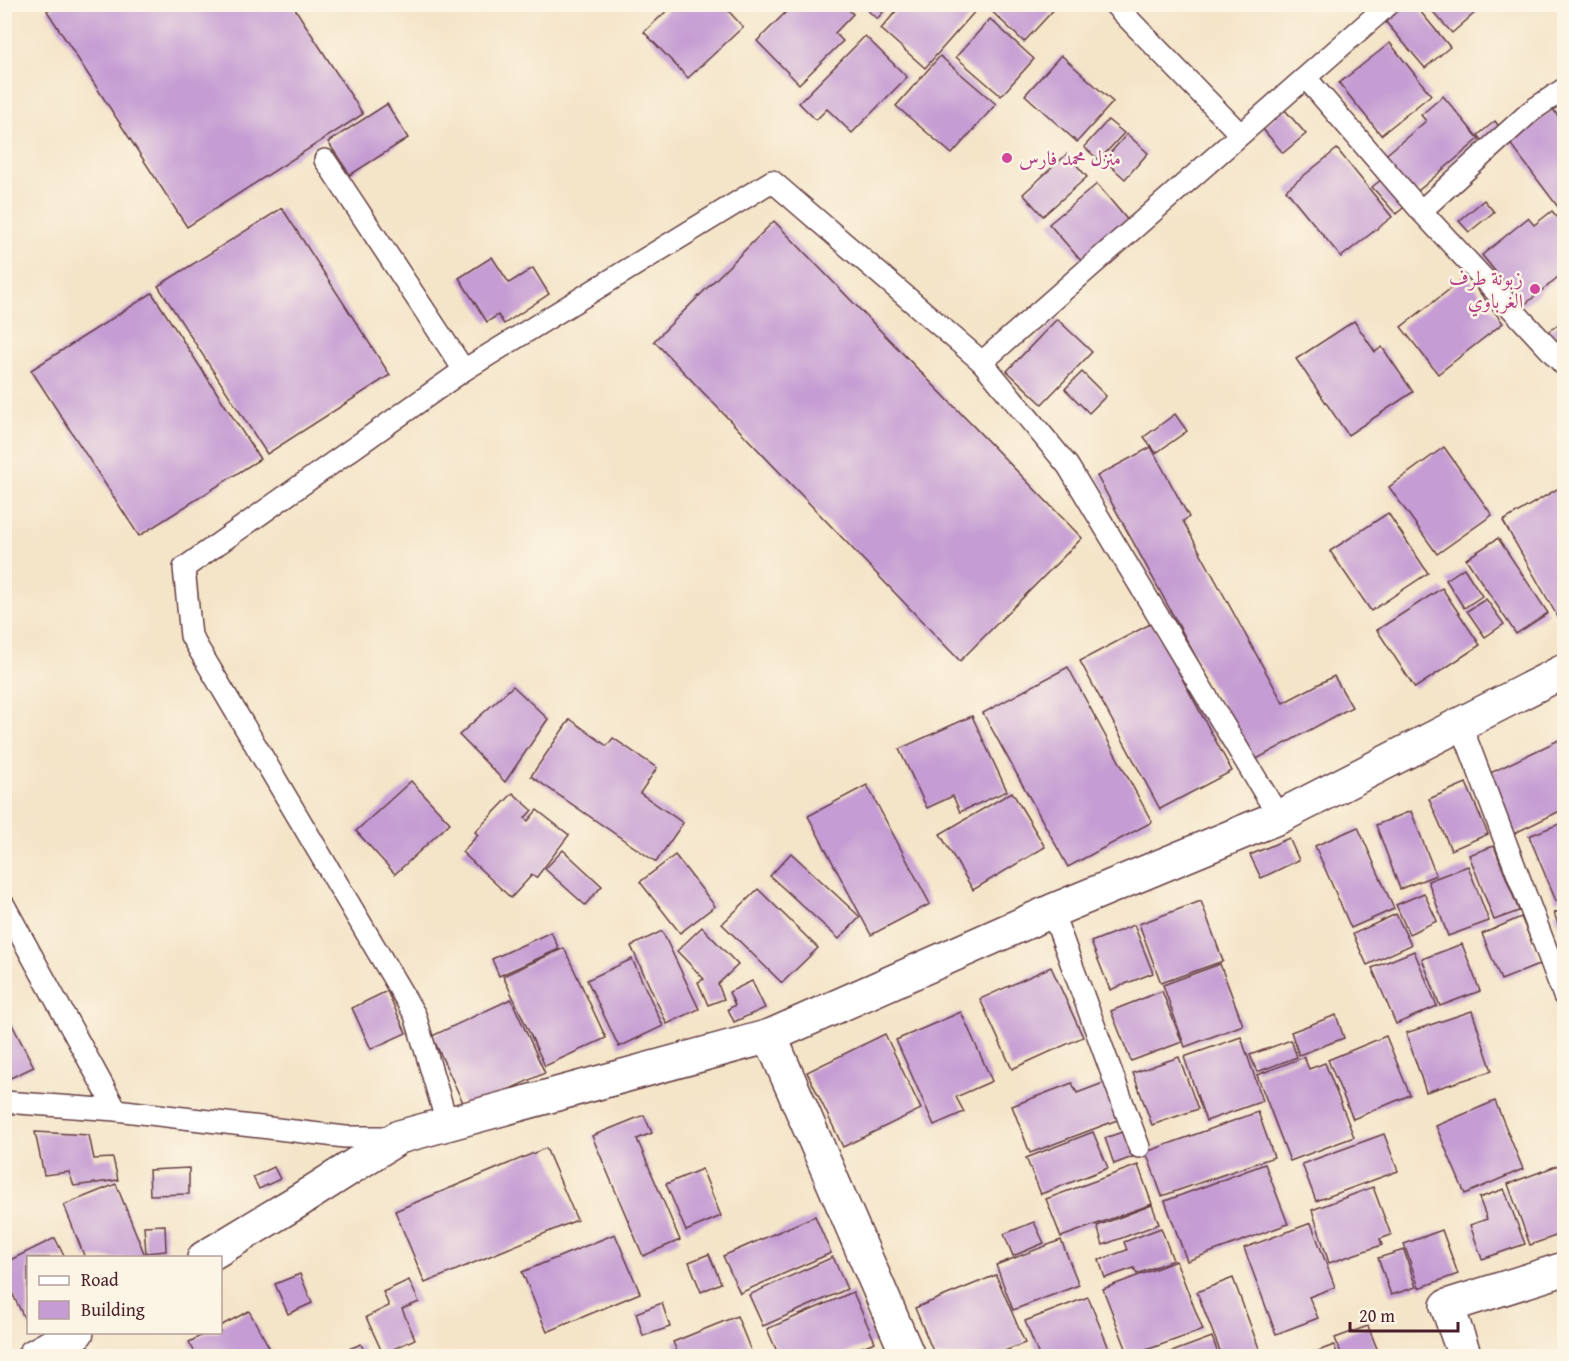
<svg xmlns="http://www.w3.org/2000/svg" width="1569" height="1361" font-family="'Gentium Book Plus',Amiri,serif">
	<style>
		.building { fill: #c59cd3 }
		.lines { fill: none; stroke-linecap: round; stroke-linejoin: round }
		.service-casing { stroke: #643d43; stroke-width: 24 }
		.minor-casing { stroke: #643d43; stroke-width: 36 }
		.service { stroke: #fff; stroke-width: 21 }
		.minor { stroke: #fff; stroke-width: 33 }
		.hotel-dot { fill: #d1479c; stroke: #fcf5e5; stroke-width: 2 }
		.labels { text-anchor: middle; stroke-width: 5; stroke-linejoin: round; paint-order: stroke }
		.hotel-label { font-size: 20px; fill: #b23c85; stroke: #fcf5e5; text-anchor: start }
	</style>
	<rect width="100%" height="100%" fill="#fcf5e5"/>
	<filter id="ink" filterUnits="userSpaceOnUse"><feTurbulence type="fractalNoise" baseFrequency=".0167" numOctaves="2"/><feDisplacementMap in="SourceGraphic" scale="12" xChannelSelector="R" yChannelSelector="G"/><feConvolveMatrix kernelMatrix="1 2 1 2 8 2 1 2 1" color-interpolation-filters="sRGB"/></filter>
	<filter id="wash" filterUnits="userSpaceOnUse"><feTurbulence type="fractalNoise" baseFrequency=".008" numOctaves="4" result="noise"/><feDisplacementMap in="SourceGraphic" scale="24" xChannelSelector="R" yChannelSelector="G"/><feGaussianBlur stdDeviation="1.35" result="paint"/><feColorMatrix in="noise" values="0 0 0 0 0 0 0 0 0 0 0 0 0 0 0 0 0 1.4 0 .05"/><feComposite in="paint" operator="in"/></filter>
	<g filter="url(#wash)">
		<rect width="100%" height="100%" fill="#f4e4c8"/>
		<g id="blocks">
			<g class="building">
				<path d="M57 4H292L363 114 187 227 47 11Z"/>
				<path d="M674 4H722L743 27 688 78 644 32Z"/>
				<path d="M794 4H843L853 14 835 33 843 41 799 84 757 41Z"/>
				<path d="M861 4H890L877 19Z"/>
				<path d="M902 4H972L977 9 925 68 881 29Z"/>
				<path d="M984 4H1059L1024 42Z"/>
				<path d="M1405 4H1414L1450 47 1425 68 1385 21Z"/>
				<path d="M1426 4H1485L1452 33Z"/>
				<path d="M990 19 1034 59 1001 96 956 57Z"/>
				<path d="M865 36 907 77 852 133 827 109 816 120 799 103Z"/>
				<path d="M1390 43 1431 95 1381 135 1339 83Z"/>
				<path d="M1061 55 1113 102 1077 142 1025 95Z"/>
				<path d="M940 56 996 104 952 154 896 106Z"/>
				<path d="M1443 96 1479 139 1412 196 1381 159 1426 121 1421 115Z"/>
				<path d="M387 104 408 138 350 175 328 142Z"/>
				<path d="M1284 109 1306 134 1283 153 1262 128Z"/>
				<path d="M1553 109 1564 125V215L1509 142Z"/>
				<path d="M1108 120 1124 133 1099 160 1084 147Z"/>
				<path d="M1495 121 1503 132 1486 145 1478 135Z"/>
				<path d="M1127 134 1148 153 1125 179 1104 160Z"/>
				<path d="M1337 149 1392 217 1341 257 1286 190Z"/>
				<path d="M1067 154 1087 177 1043 216 1023 194Z"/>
				<path d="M1386 176 1409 203 1396 214 1372 187Z"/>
				<path d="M1097 184 1130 223 1083 263 1049 224Z"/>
				<path d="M1484 200 1494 212 1469 232 1459 221Z"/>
				<path d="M282 208 390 375 267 454 158 286Z"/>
				<path d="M1552 211 1564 225V272L1523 306 1482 255 1528 218 1534 225Z"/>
				<path d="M774 221 1082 538 960 661 654 341Z"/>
				<path d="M492 257 509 283 533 268 549 294 504 324 498 315 487 322 459 278Z"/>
				<path d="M1467 276 1503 323 1438 374 1401 327Z"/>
				<path d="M152 293 260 459 139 536 31 370Z"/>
				<path d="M1057 319 1092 352 1042 404 1007 371Z"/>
				<path d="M1564 320V355L1548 332Z"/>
				<path d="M1354 321 1375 352 1382 347 1413 392 1348 435 1296 359Z"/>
				<path d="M1082 372 1106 396 1089 413 1065 389Z"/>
				<path d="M1175 414 1187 431 1156 453 1144 437Z"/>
				<path d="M1151 447 1189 517 1183 521 1283 703 1334 676 1352 707 1253 761 1097 476Z"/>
				<path d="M1444 447 1492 515 1437 554 1389 487Z"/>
				<path d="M1564 485V628L1503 521Z"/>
				<path d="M1388 513 1428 573 1371 611 1330 551Z"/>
				<path d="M1498 538 1548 613 1516 634 1466 559Z"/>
				<path d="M1464 568 1482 596 1464 608 1446 580Z"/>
				<path d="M1442 588 1480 645 1415 688 1377 630Z"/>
				<path d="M1486 599 1504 624 1485 637 1467 611Z"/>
				<path d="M1152 623 1232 771 1160 809 1080 661Z"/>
				<path d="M1068 667 1152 822 1068 867 983 713Z"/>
				<path d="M513 686 548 719 505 782 459 735Z"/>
				<path d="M972 716 1007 791 960 812 953 796 927 808 899 749Z"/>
				<path d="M570 719 607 746 613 738 657 768 640 793 683 823 656 862 531 776Z"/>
				<path d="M1561 739 1564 745V809L1511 835 1482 777Z"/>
				<path d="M411 781 450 823 395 874 356 831Z"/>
				<path d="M1466 783 1488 834 1451 850 1429 799Z"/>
				<path d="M867 785 930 904 871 935 808 816Z"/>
				<path d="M1012 792 1045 847 973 890 940 834Z"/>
				<path d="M513 793 532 810 525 818 528 821 537 810 569 835 536 878 532 875 511 898 462 852 478 835 475 832Z"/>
				<path d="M1411 811 1436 875 1400 889 1376 825Z"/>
				<path d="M1564 822V898L1556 901 1529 836Z"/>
				<path d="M1358 827 1394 909 1351 928 1315 846Z"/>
				<path d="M1289 838 1299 860 1261 878 1250 855Z"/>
				<path d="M1494 846 1519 911 1494 920 1469 855Z"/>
				<path d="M563 850 602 886 585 905 545 869Z"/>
				<path d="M791 853 860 917 839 939 770 876Z"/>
				<path d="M675 855 715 906 680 933 640 882Z"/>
				<path d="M1468 866 1489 921 1448 936 1428 881Z"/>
				<path d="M758 889 818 948 782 983 722 924Z"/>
				<path d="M1424 893 1437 921 1409 934 1396 905Z"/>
				<path d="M1201 901 1223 961 1161 983 1139 924Z"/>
				<path d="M1564 909V940L1554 913Z"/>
				<path d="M1396 914 1411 945 1367 965 1353 934Z"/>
				<path d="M1521 917 1541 964 1501 980 1482 934Z"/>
				<path d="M1134 925 1153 973 1110 990 1091 942Z"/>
				<path d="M702 927 738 965 718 984 724 999 708 1005 698 982 704 979 677 951Z"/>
				<path d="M662 931 699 1009 667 1024 631 946Z"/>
				<path d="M551 932 559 949 499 976 492 959Z"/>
				<path d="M1462 944 1480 991 1440 1006 1422 959Z"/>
				<path d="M564 948 606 1038 545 1066 503 976Z"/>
				<path d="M1414 951 1437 1006 1396 1024 1372 968Z"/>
				<path d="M632 959 663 1026 619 1047 587 980Z"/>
				<path d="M1220 964 1243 1025 1185 1047 1163 985Z"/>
				<path d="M1051 967 1083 1037 1012 1069 980 999Z"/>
				<path d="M752 981 765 1008 734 1022 728 1009 735 1005 729 992Z"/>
				<path d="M387 991 406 1033 371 1049 352 1008Z"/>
				<path d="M1162 991 1182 1042 1131 1061 1111 1011Z"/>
				<path d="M511 999 545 1073 466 1109 432 1036Z"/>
				<path d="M4 1009 34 1067 4 1081Z"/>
				<path d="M1472 1011 1492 1071 1426 1092 1406 1033Z"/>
				<path d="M961 1012 992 1081 956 1097 964 1112 934 1125 896 1040Z"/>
				<path d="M1336 1015 1344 1038 1299 1055 1291 1032Z"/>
				<path d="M885 1034 921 1109 843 1147 807 1072Z"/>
				<path d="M1386 1036 1410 1095 1353 1119 1328 1060Z"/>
				<path d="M1241 1037 1263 1101 1206 1121 1184 1057Z"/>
				<path d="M1291 1040 1297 1057 1257 1072 1250 1055Z"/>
				<path d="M1179 1057 1198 1109 1152 1125 1133 1073Z"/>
				<path d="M1304 1057 1309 1069 1325 1063 1354 1137 1290 1161 1257 1075Z"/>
				<path d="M1106 1082 1120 1119 1030 1153 1012 1106 1072 1083 1077 1093Z"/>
				<path d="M1495 1101 1523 1169 1465 1194 1436 1126Z"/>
				<path d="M1258 1112 1274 1157 1162 1196 1146 1152Z"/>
				<path d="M644 1115 652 1133 637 1139 680 1240 643 1256 592 1136Z"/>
				<path d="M1125 1131 1135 1156 1114 1164 1105 1138Z"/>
				<path d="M35 1132 89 1135 94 1159 113 1158 118 1180 74 1186 69 1172 44 1175Z"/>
				<path d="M1093 1132 1108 1168 1041 1194 1026 1158Z"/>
				<path d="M1384 1134 1398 1171 1316 1201 1302 1164Z"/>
				<path d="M546 1148 577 1220 425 1283 395 1211Z"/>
				<path d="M1564 1163V1233L1530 1245 1508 1184Z"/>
				<path d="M1265 1164 1288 1224 1187 1261 1165 1201Z"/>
				<path d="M1138 1165 1152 1204 1061 1237 1046 1199Z"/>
				<path d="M274 1167 280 1179 259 1189 253 1177Z"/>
				<path d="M189 1168V1194L150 1195 149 1170Z"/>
				<path d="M702 1169 721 1216 686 1231 666 1184Z"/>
				<path d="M116 1184 146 1258H85L64 1205Z"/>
				<path d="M1373 1187 1391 1235 1380 1239 1382 1245 1329 1263 1312 1210Z"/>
				<path d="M1504 1189 1525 1244 1482 1259 1470 1225 1487 1219 1479 1198Z"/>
				<path d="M1152 1205 1159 1224 1103 1245 1097 1226Z"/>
				<path d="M815 1216 831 1253 740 1293 723 1256Z"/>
				<path d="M1034 1222 1044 1243 1013 1256 1004 1234Z"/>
				<path d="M1311 1223 1335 1287 1309 1297 1318 1318 1276 1334 1244 1248Z"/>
				<path d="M165 1225 166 1251 146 1253 144 1226Z"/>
				<path d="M1161 1228 1173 1260 1137 1274 1134 1268 1105 1278 1099 1260 1127 1250 1124 1242Z"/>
				<path d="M1442 1230 1458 1274 1419 1288 1404 1244Z"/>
				<path d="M615 1234 640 1293 547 1332 522 1272Z"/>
				<path d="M55 1238 65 1258H28V1326L4 1276V1263Z"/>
				<path d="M1061 1240 1079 1285 1013 1310 996 1265Z"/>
				<path d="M1404 1250 1416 1287 1391 1295 1378 1258Z"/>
				<path d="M709 1254 721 1283 701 1292 689 1262Z"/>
				<path d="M833 1257 847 1289 763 1326 749 1295Z"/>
				<path d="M1176 1261 1203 1330 1129 1356 1103 1289Z"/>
				<path d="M300 1274 312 1303 288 1314 275 1284Z"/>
				<path d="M996 1275 1025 1343 992 1356H935L915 1308Z"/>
				<path d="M1233 1278 1260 1351 1245 1356H1222L1197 1292Z"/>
				<path d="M409 1280 419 1302 402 1309 415 1339 383 1354 366 1317 389 1306 383 1292Z"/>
				<path d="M853 1292 875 1342 839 1356H779L767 1329Z"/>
				<path d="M1088 1297 1112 1356H1039L1025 1321Z"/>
				<path d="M662 1303 670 1327 643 1336 636 1313Z"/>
				<path d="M249 1311 274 1356H197L189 1342 208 1332H220V1326Z"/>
				<path d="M737 1316 753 1356H679L673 1342Z"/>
				<path d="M1368 1326 1380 1356H1342L1335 1338Z"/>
				<path d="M1212 1337 1219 1356H1161Z"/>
				<path d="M361 1344 366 1356H332Z"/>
				<path d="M1334 1345 1338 1356H1305Z"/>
			</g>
		</g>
	</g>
	<g filter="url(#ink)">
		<use href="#blocks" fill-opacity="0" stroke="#643d43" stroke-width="1.5"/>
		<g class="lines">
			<g class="service-casing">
				<g id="service">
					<path d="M1114 4 1240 134"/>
					<path d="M1306 78 1421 211 1564 365"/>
					<path d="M325 160 464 370"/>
					<path d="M1421 211 1531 111 1564 89"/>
					<path d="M982 362 1389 4"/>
					<path d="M1461 725 1564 996"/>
					<path d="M4 905 116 1110"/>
					<path d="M1052 911 1139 1147"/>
					<path d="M4 1102 116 1110 345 1137H395"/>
					<path d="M447 1123 415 1015 191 636 184 568 464 370 772 181 982 362 1068 466 1279 817"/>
				</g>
			</g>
			<g class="minor-casing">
				<g id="minor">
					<path d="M770 1036 908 1356"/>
					<path d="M204 1258 295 1203 399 1137 770 1036 1052 911 1279 817 1564 671"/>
					<path d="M34 1356 77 1332"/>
					<path d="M1465 1356 1447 1306 1564 1269"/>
				</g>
			</g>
			<use href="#service" class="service"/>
			<use href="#minor" class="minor"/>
		</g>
	</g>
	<g class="hotel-dot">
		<circle cx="1007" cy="158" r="6"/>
		<circle cx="1535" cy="289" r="6"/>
	</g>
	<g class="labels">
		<g class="hotel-label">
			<text x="1019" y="165">منزل محمد فارس</text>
			<text x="1523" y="285" text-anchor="end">زبونة طرف<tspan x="1523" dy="23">الغرباوي</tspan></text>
		</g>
	</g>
	<rect width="1569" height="1361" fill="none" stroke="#fcf5e5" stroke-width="24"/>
	<rect x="27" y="1256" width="195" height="78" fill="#fcf5e5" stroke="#b59f9b" stroke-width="1.5"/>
	<rect x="39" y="1276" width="30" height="9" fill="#ffffff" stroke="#b59f9b" stroke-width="1.5"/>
	<text x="81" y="1286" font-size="18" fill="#4a1f2b">Road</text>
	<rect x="39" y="1301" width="30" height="18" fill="#c59cd3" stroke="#b59f9b" stroke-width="1.5"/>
	<text x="81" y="1316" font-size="18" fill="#4a1f2b">Building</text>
	<path d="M1350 1322v9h108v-9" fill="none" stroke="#4a1f2b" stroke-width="3"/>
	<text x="1359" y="1322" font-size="18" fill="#4a1f2b" stroke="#fcf5e5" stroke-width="4.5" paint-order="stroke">20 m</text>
</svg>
